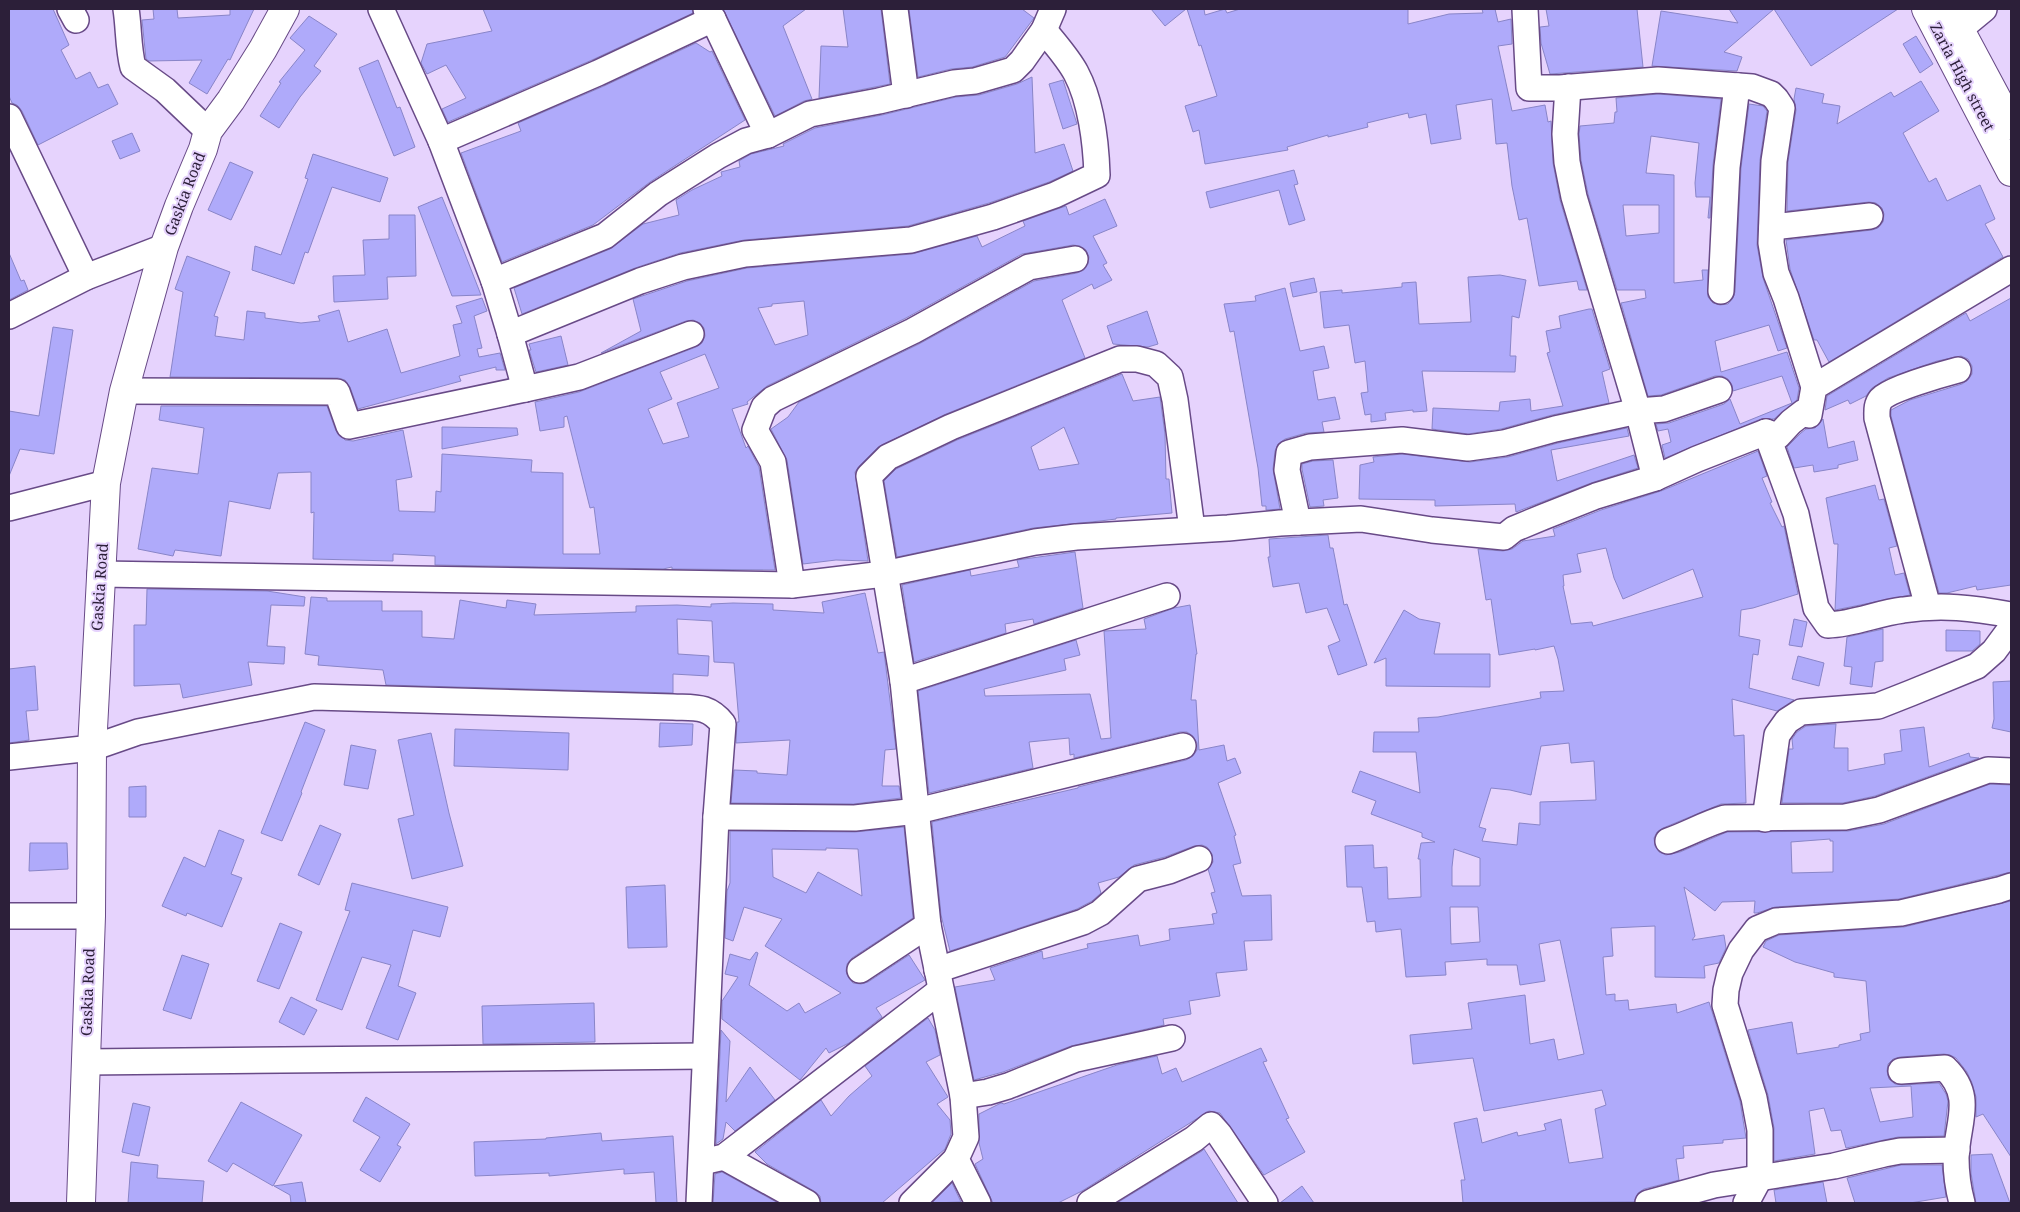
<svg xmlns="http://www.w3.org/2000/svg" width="2020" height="1212" font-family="'Noto Serif',serif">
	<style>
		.building { fill: #afaafa; stroke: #8985c8; fill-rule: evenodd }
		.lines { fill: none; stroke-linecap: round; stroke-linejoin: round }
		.minor-casing { stroke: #684a87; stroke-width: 28 }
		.major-casing { stroke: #684a87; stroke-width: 30 }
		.minor { stroke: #fff; stroke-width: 25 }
		.major { stroke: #fff; stroke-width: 28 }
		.labels { text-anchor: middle; stroke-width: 4; stroke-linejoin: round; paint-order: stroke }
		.street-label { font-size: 15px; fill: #2c1f39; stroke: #e6d3fd }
	</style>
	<rect width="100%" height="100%" fill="#e6d3fd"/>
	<g class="building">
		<path d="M9 9H53L69 45 61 50 76 79 90 72 98 88 108 84 118 104 38 145 22 111 17 105 12 103 9 96Z"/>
		<path d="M153 9H177L178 18 230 15V9H254L230 60 228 59 207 94 189 83 202 60 149 61 146 59 142 20 154 19Z"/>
		<path d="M483 9H692L693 13 592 60 448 122 442 109 466 98 446 65 427 74 421 63 427 44 492 31Z"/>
		<path d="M723 9H806L783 26 812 99 804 101 775 116Z"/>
		<path d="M843 9H881L890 84 819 98 821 46 848 47Z"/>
		<path d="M909 9H1022L1034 18 1005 57 972 67 951 69 918 77Z"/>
		<path d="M1151 9H1186L1165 26Z"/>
		<path d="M1187 9H1204L1205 15 1225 9 1227 13 1240 9H1408V24L1449 14 1483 13 1482 9H1495L1498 22 1511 19 1512 44 1498 46 1512 111 1545 105 1548 122 1551 121 1553 163 1560 200 1587 290H1579L1577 281 1539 286 1527 218 1519 220 1512 186 1507 143 1496 144 1492 99 1456 105 1461 139 1431 144 1426 114 1409 118 1408 113 1367 123 1368 127 1328 137V135L1287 147 1288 150 1205 164 1199 130 1193 132 1185 106 1217 96 1201 45 1199 46Z"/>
		<path d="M1546 9H1637L1643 67 1550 74 1541 43 1540 27 1549 26Z"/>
		<path d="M1729 9H1898L1811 66 1774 9 1724 52 1742 57 1737 71 1652 66 1661 11 1738 23Z"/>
		<path d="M309 16 337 34 314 66 321 71 300 97 279 128 260 116 281 83 279 82 305 50 290 38Z"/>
		<path d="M1916 36 1933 64 1920 73 1903 44Z"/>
		<path d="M696 43 710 52 712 51 745 120 650 182 593 225 502 262 461 153 521 131 518 123 604 86Z"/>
		<path d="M378 60 397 108 400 107 415 147 394 156 359 68Z"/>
		<path d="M1032 77 1035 153 1064 144 1073 171 1049 182 989 203 908 226 744 240 680 253 635 268 522 314 514 288 610 249 643 224 679 215 676 200 692 190 722 176 721 172 740 167 739 161 751 154 784 146 783 144 815 128 882 115 956 97 979 95 1017 84Z"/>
		<path d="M1063 80 1077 124 1063 129 1049 84Z"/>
		<path d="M1921 81 1939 111 1903 133 1929 182 1936 178 1947 201 1980 185 1995 219 1985 224 2003 257 1829 362 1817 340H1814L1790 269 1786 240 1872 230 1878 228 1883 222 1884 214 1882 208 1876 203 1869 202 1787 211 1788 162 1796 110 1794 99 1796 88 1824 94 1822 103 1840 106 1837 124 1891 92 1894 97Z"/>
		<path d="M1658 94 1721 99 1713 165 1710 218H1708L1710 197H1696L1695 183 1699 143 1651 136 1646 173 1674 175V283L1703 280 1702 270H1708V297L1713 303 1720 305 1728 304 1733 298 1735 292 1741 168 1749 104 1763 106 1767 111 1760 160 1757 245 1763 278 1787 348 1778 351 1769 325 1715 341 1721 372 1787 352 1799 388 1797 400 1774 419H1761L1665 458 1662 445 1671 442 1668 429 1658 431 1656 424 1669 423 1724 404 1730 399 1740 424 1792 403 1782 376 1733 391 1732 385 1728 379 1722 376H1715L1661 395 1648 396 1621 303 1646 298 1645 290H1617L1588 194 1581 160 1579 134 1580 126 1614 123 1615 112H1617L1616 98ZM1623 205H1659V233L1626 236Z"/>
		<path d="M132 133 140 151 120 159 112 141Z"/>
		<path d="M313 154 388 178 380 202 332 187 308 253 305 252 294 284 252 270 255 246 281 255 308 179 305 178Z"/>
		<path d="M230 162 253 172 231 220 208 210Z"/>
		<path d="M1294 170 1298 184 1294 185 1305 220 1289 225 1279 190 1210 208 1206 192Z"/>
		<path d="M442 197 463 249 481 295 452 296 418 207Z"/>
		<path d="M1105 199 1117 226 1093 236 1107 263 1103 265 1112 280 1094 289 1092 284 1062 300 1085 358 946 414 878 447 859 466 855 472 868 561 836 560 803 564 787 460 771 429 788 417 799 402 919 344 1034 281 1077 273 1084 270 1088 264 1089 257 1086 250 1080 246 1073 245 1022 254 906 318 767 386 747 402 748 404 732 409 746 448 748 446 759 467 775 570 672 569V567L663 569 435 565V556L393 554V561L313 559 314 512 311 513V472L278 473 270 509 229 501 221 556 175 550 173 556 138 549 152 468 198 474 204 428 159 420 161 406H327L336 431 345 440 353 441 403 430 412 477 396 480 399 511 435 512 436 491 441 492 442 454 532 460 531 472 563 473V554H600L594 507 590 508 567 416 564 417V427L540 431 535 402 579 392 696 347 702 343 705 336 704 328 700 323 693 320 686 321 601 353 641 331 633 299 687 281 747 268 912 254 977 236 982 247 1025 226 1023 221 1066 206 1069 215ZM804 301 808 335 775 345 758 308 772 306V304ZM705 354 719 388 677 403 689 437 663 444 648 409 672 399 660 372Z"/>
		<path d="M389 215H415L416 276 387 277 388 299 334 302 333 276 365 275 363 240 389 239Z"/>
		<path d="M9 253 21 281 24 280 28 290 9 300Z"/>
		<path d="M187 256 230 272 214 316 218 317 215 336 244 340 247 311 265 313V318L301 323 320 321 318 316 339 310 348 342 387 329 401 373 460 356 453 325 462 323 456 306 482 298 487 311 474 316 482 348 477 349 479 357 500 353 505 370H496V367L459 376 461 381 358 409 350 387 345 380 338 378 170 377 183 292 175 289Z"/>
		<path d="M1500 275 1526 280 1519 318 1512 316 1510 356H1516L1515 372 1422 371 1427 411 1413 412V410L1385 413 1386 420 1371 422V414L1365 415 1361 393 1368 392 1365 361 1355 363 1349 325 1324 328 1320 292 1342 290V293L1402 287V283L1416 282 1419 324 1471 322 1468 277Z"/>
		<path d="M1314 278 1317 292 1293 297 1290 283Z"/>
		<path d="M1285 288 1300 351 1324 346 1329 368 1313 371 1318 400 1335 397 1340 419 1322 422 1324 432 1306 433 1285 439 1278 444 1275 451 1273 469 1280 509 1266 510V506H1262L1258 468 1234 331 1230 332 1224 304 1256 301 1255 296Z"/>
		<path d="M2011 298V585L1977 590 1976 586 1947 593H1939L1891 416V410L1910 400 1962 384 1968 380 1972 374V366L1968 359 1961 356 1937 361 1888 378 1872 388 1866 396 1850 404 1848 400 1825 410 1827 396 1966 313 1970 321Z"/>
		<path d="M1589 309H1592L1610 369 1602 372 1609 403 1552 415 1501 429 1468 434 1432 429 1433 408 1499 411 1500 402 1530 399 1531 411 1563 406 1547 353 1550 352 1546 331 1561 328 1559 316Z"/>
		<path d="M1147 311 1158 344 1148 347 1113 344 1107 326Z"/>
		<path d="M53 327 73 330 54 454 20 449 9 476V411L39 416Z"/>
		<path d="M561 336 568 365 536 372 529 350H531L529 344Z"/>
		<path d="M1122 374 1133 401 1160 397 1165 434 1166 479H1169L1172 513 1116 518V519L1100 521 1033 528 897 557 884 481 896 469 957 440ZM1064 427 1079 464 1039 470 1031 447Z"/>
		<path d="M1823 419 1828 448 1854 441 1858 460 1838 465V468L1814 472 1813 465 1794 468 1787 447 1801 433 1806 429 1815 428Z"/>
		<path d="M442 427 517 428 518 435 442 449Z"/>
		<path d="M1627 428 1629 436 1551 450 1557 481 1634 455 1638 468 1591 483 1516 512 1515 504 1435 506V500L1359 499 1360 465 1374 462 1373 457 1402 454 1470 462 1508 457 1558 443Z"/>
		<path d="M1758 451 1767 476 1762 478 1772 502 1770 503 1782 527 1784 526 1798 594 1753 608 1741 610 1739 636 1760 640 1758 655 1753 654 1749 688 1794 700 1777 711 1732 699 1734 736 1744 735 1746 803 1721 804 1663 828 1657 832 1654 838 1655 846 1659 852 1666 855 1680 852 1727 832 1848 831 1884 824 1990 784 2011 785V872L1899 899 1775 907 1757 913H1754L1755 901 1722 902 1715 911 1684 887 1695 936 1692 940 1724 935 1726 948 1719 963 1704 966 1705 978 1655 977V926L1611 928 1613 956 1603 957 1606 995 1615 994V1001L1628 1000 1629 1010 1676 1004 1677 1013 1709 1002 1740 1101 1746 1138 1723 1140V1143L1683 1146 1684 1158 1676 1159 1679 1180 1644 1189 1638 1193 1634 1202 1463 1203 1461 1180H1465L1454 1123 1477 1118 1482 1143 1517 1132 1518 1136 1546 1130 1544 1124 1561 1119 1569 1163 1603 1158 1595 1109 1606 1105 1602 1090 1484 1111 1473 1058 1413 1064 1410 1035 1472 1029 1468 1003 1525 995 1530 1044 1554 1039 1558 1060 1584 1054 1560 940 1539 944 1545 981 1520 985 1517 965H1487V959L1445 962 1446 975 1406 977 1401 929 1376 932 1375 921 1367 922 1362 887H1347L1345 846 1373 845 1374 868 1387 867 1388 899 1421 897 1420 859H1418L1421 843 1435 842 1422 837V833L1371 814 1376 801 1352 792 1360 771 1420 793 1416 752H1373L1374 732H1419L1418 718 1438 717 1541 698 1540 692 1564 691 1558 659 1554 646 1535 650V649L1499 655 1491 599 1486 600 1478 549 1503 551 1512 549 1523 541 1555 536 1553 529 1601 510 1661 491ZM1606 548 1614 578 1623 599 1693 569 1703 597 1593 626 1592 622 1571 624 1563 586H1564L1563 575 1581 572 1577 554ZM1569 743 1571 763 1594 761 1596 800 1540 802V825L1519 823 1517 845 1482 841 1486 829 1479 827 1491 788 1510 790 1531 795 1541 746ZM1830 839V841H1833V872L1792 873 1791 842ZM1454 849 1480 858V886H1452V867ZM1450 907H1478L1480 942 1451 944Z"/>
		<path d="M1333 460 1338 498 1323 500 1324 506 1310 507 1302 469V464L1313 461Z"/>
		<path d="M1875 485 1879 500 1884 499 1897 546 1889 548 1895 575 1904 573 1910 595 1835 610 1838 544H1834L1826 498Z"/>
		<path d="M1328 535 1330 548H1333L1344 605 1347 604 1367 665 1338 675 1328 646 1340 641 1327 608 1306 613 1299 583 1273 587 1268 557H1270L1269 539Z"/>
		<path d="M1075 552 1083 608 1034 624 1033 619 1005 624 1006 633 914 662 902 585 970 570 971 576 1019 567 1017 560Z"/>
		<path d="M147 589 267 591 305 597 304 606 271 605 267 646 285 647 284 664 248 662 252 685 183 698 180 684 134 686V625H146Z"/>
		<path d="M865 593 878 653 884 652 896 749 885 750 882 786H899L901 798 854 804 731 803 734 770 757 771V773L787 775 790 740 736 743 737 722H739L734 663 714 662 712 621 677 619 678 654 709 656 708 676 673 674V693L386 685 383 670 318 665 319 656 305 654 311 597 327 598V601H382V611H422V637L454 639 460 600 506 608 507 600 536 604 534 615 636 612V606L677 605 711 607V604L733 603 773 604V610L824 613 822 602Z"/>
		<path d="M1190 605 1197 654H1196L1191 700H1196L1199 750 1224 745 1227 761 1235 758 1241 773 1218 783 1236 835 1234 836 1241 863 1233 865 1242 896 1271 895 1272 940 1244 941 1247 970 1216 973 1220 996 1189 1001 1191 1014 1163 1019 1164 1025 1071 1046 1003 1072 974 1080 955 987 995 980 990 968 1042 951 1043 959 1088 948 1087 944 1138 935 1140 946 1170 940 1169 929 1214 924 1212 914 1217 913 1211 893 1215 892 1208 869 1213 862 1212 854 1207 847 1202 845 1194 846 1165 857 1134 865 1119 877 1098 883 1101 893 1092 901 1077 909 950 951 941 915 932 822 1078 788V787L1186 760 1193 756 1197 750V743L1193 736 1187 732H1180L1074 758V754L1070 755 1069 738 1029 742 1033 768 929 793 918 691 1076 640 1080 655 1064 659 1066 670 984 689 985 696 1090 694 1101 739 1111 738 1104 631 1146 629 1144 619 1174 608Z"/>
		<path d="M1404 610 1419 619 1440 623 1434 654H1490V687L1386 686V658L1374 663Z"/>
		<path d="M1794 619 1807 622 1802 647 1789 645Z"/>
		<path d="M1883 629V661L1875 662 1872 687 1850 684 1852 667 1844 666 1847 637Z"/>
		<path d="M1946 630 1980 631V644L1972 651H1946Z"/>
		<path d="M1798 656 1824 663 1819 686 1792 679Z"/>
		<path d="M35 666 38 710 26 711 29 740 9 743V669Z"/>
		<path d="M2011 681V732L1992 728 1994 719 1993 682Z"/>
		<path d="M305 722 325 730 301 792 302 793 282 841 261 833Z"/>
		<path d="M660 723 693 724 692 745 659 747Z"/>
		<path d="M1836 724 1834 748H1848V771L1885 764 1884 754 1902 751 1900 730 1924 727 1929 767 1969 753 1970 757 1979 758 1875 796 1843 803H1782L1789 749H1793L1792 739 1797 732 1806 726Z"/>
		<path d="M455 729 569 733 568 770 454 766Z"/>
		<path d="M431 733 449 813 463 866 412 879 398 819 414 815 398 740Z"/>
		<path d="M351 745 376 750 368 789 344 785Z"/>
		<path d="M146 786V817H129V787Z"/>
		<path d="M320 825 341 834 319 885 298 875Z"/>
		<path d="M904 827 913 918 852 958 847 964 846 971 848 977 853 983 861 984 868 982 909 955 925 980 876 1008 882 1017 849 1043 829 1053 826 1048 800 1080 722 1019V1001L738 977 725 974 730 954 750 960 756 952 758 953 749 985 787 1011 799 1003 805 1013 841 993 765 946 782 919 744 907 733 941 725 938 727 891 730 883V831L855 832ZM826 848 858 849 862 896 818 872 806 893 773 877 772 849 826 850Z"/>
		<path d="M219 830 244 840 231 874 242 878 222 927 187 913 186 916 162 906 184 857 205 867Z"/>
		<path d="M30 843H67L68 869 29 871Z"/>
		<path d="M352 883 448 907 440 937 413 930 398 986 416 993 398 1040 366 1028 391 965 362 957 342 1010 316 1000 350 911 345 910Z"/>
		<path d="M665 885 667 947 628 948 626 887Z"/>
		<path d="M2011 901V1157L1983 1114 1976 1117V1097L1972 1083 1967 1072 1956 1058 1950 1055 1944 1054 1900 1057 1893 1059 1888 1064 1887 1071 1889 1079 1895 1084 1902 1085 1939 1083 1946 1094 1948 1101 1944 1136 1898 1137 1846 1148 1841 1130 1831 1131 1824 1108 1809 1111 1815 1154 1774 1161V1128L1768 1095 1748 1030 1792 1022 1797 1054 1839 1047V1045L1861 1040 1860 1034 1870 1032 1866 981 1834 977V973L1795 962 1763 947 1766 941 1779 935 1904 927ZM1911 1086 1913 1117 1880 1122 1870 1088Z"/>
		<path d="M280 923 302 932 279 989 257 981Z"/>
		<path d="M182 955 209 964 191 1019 163 1010Z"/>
		<path d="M291 997 317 1010 304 1035 279 1022Z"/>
		<path d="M594 1003 595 1042 483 1044 482 1006Z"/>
		<path d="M928 1018 935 1030 940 1055 926 1062 948 1097 937 1104 950 1120 951 1134 945 1149 882 1203H821L820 1196 814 1191 767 1164 755 1152 821 1100 831 1116 849 1096 872 1076 865 1066Z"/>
		<path d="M721 1030 730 1041 726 1102 750 1067 775 1100 735 1131 726 1122 723 1139 716 1144Z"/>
		<path d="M1261 1048 1267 1061 1263 1062 1289 1118 1286 1119 1305 1152 1264 1175 1220 1113 1209 1111 1082 1191 1058 1203H993L975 1164 983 1159 979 1143V1114L1001 1103 1004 1104 1117 1065 1157 1056 1162 1074 1176 1068 1182 1082Z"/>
		<path d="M366 1097 410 1124 397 1145 401 1147 380 1182 360 1170 380 1137 353 1121Z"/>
		<path d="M241 1102 302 1135 273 1186 233 1163 227 1172 208 1161Z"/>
		<path d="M133 1103 150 1107 139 1156 122 1152Z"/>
		<path d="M601 1133 602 1141 673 1136 677 1203H656L654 1172 624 1174V1169L549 1176V1173L475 1176 474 1142 546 1139V1138Z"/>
		<path d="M1204 1149 1238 1203H1117L1202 1151Z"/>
		<path d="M1992 1154 2010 1203H1976L1971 1173V1155Z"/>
		<path d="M131 1162 158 1165 157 1178 204 1181 202 1203H128Z"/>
		<path d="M1901 1165H1942L1946 1197 1910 1203H1855L1847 1178Z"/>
		<path d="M722 1172 778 1203H713L715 1174Z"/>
		<path d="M302 1182 306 1203H291L290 1195 274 1186Z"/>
		<path d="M1823 1182 1827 1203H1776L1774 1190Z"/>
		<path d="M952 1183 961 1202 932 1203Z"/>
		<path d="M1302 1186 1314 1203H1280Z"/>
	</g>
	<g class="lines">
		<g class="minor-casing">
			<g id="minor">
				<path d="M70 9 76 20"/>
				<path d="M126 9C129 28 128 48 133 67L165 90 208 131"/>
				<path d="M381 9 441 141 494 281 510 334 640 281 683 267 745 254 911 240 993 217 1055 195 1097 175C1096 144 1091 101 1076 73 1068 58 1055 44 1044 30"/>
				<path d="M706 9 713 19 768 135"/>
				<path d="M895 9 906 95"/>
				<path d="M1525 9 1529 88H1560L1658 80 1752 87 1771 94 1776 99 1782 108 1774 161 1771 243 1776 273 1786 298 1814 387"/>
				<path d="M1944 42 1984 9"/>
				<path d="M1568 87 1565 134 1567 162 1574 197 1638 411 1655 478"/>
				<path d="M9 117 86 277"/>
				<path d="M441 141 598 73 713 19"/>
				<path d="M1772 227 1870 216"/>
				<path d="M494 281 605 236 658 194 718 156 746 141 768 135 810 114 879 101 954 83 975 81 1013 70 1022 61 1044 30 1053 9"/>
				<path d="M1721 291 1727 167 1737 86"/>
				<path d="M9 316 86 277 164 247"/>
				<path d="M510 334 525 389 579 377 691 334"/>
				<path d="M124 391 337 392 349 426 525 389"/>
				<path d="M1766 432 1796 514 1816 608 1828 625C1854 624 1878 613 1903 610 1942 604 1973 608 2011 615"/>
				<path d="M9 508 106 483"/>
				<path d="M1298 522 1287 470 1289 453 1310 447 1402 440 1468 448 1504 443 1555 429 1638 411 1664 409 1719 390"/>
				<path d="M100 574 792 585 884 574 1035 542 1076 537 1228 528 1280 523 1361 519 1432 530 1504 537 1514 529 1543 517 1596 496 1655 478 1697 459 1766 432 1778 436 1791 422 1804 412 1809 415 1814 387 2011 269"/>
				<path d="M792 585 773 462 755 430 764 407 773 399 913 331 1029 267 1075 259"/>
				<path d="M1928 607 1877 418C1877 411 1876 405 1881 399 1890 389 1943 374 1958 370"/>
				<path d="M903 681 1167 596"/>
				<path d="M9 757 92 748 138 732 314 697 673 707C695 708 708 705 723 724L716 817 699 1203"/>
				<path d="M716 817 855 818 917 811 1183 746"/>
				<path d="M1765 819 1777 735 1787 721 1801 712 1878 706 1911 693 1977 666 1994 651 2011 628"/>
				<path d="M1668 841C1688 834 1705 824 1725 818L1845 817 1879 810 1988 770 2011 771"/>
				<path d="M9 916H91"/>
				<path d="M860 970 928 925"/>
				<path d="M937 970 1083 922 1100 913 1138 879 1169 871 1199 859"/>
				<path d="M86 1062 705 1056"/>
				<path d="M1901 1071 1945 1068C1975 1097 1957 1122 1956 1158 1956 1173 1958 1188 1962 1203"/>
				<path d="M963 1096 988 1092 1008 1086 1076 1059 1172 1038"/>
				<path d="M724 1157 807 1203"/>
				<path d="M702 1162 724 1157 941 990"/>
				<path d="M912 1203 956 1159"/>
				<path d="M978 1203 956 1159 966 1137 963 1096 928 925 903 681 869 476 888 457 951 427 1120 359H1137L1156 364 1170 377 1175 400 1192 529"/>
				<path d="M1090 1203 1194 1139 1211 1125 1219 1134 1265 1203"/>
				<path d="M1648 1203 1714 1185 1834 1166 1884 1154 1900 1151 1957 1150"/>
				<path d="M1746 1203 1760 1177V1130L1754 1098 1725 1005 1726 990 1730 973 1741 950 1757 929 1776 921 1901 913 1999 890 2011 886"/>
			</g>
		</g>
		<g class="major-casing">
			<g id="major">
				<path d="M1926 9 2011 172"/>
				<path d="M1949 9 2011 125"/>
				<path d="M81 1203 91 916 92 748 106 483 124 391 164 247 179 206 203 149 208 131 231 100 263 49 285 9"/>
			</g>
		</g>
		<use href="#minor" class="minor"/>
		<use href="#major" class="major"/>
	</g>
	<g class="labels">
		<g class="street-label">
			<text transform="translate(1962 77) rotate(62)" y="5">Zaria High street</text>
			<text transform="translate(185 194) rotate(-69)" y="5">Gaskia Road</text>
			<text transform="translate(100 587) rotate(-86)" y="5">Gaskia Road</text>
			<text transform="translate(88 992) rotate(-88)" y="5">Gaskia Road</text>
		</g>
	</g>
	<rect width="2020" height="1212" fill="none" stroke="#2c1f39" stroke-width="20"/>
</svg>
